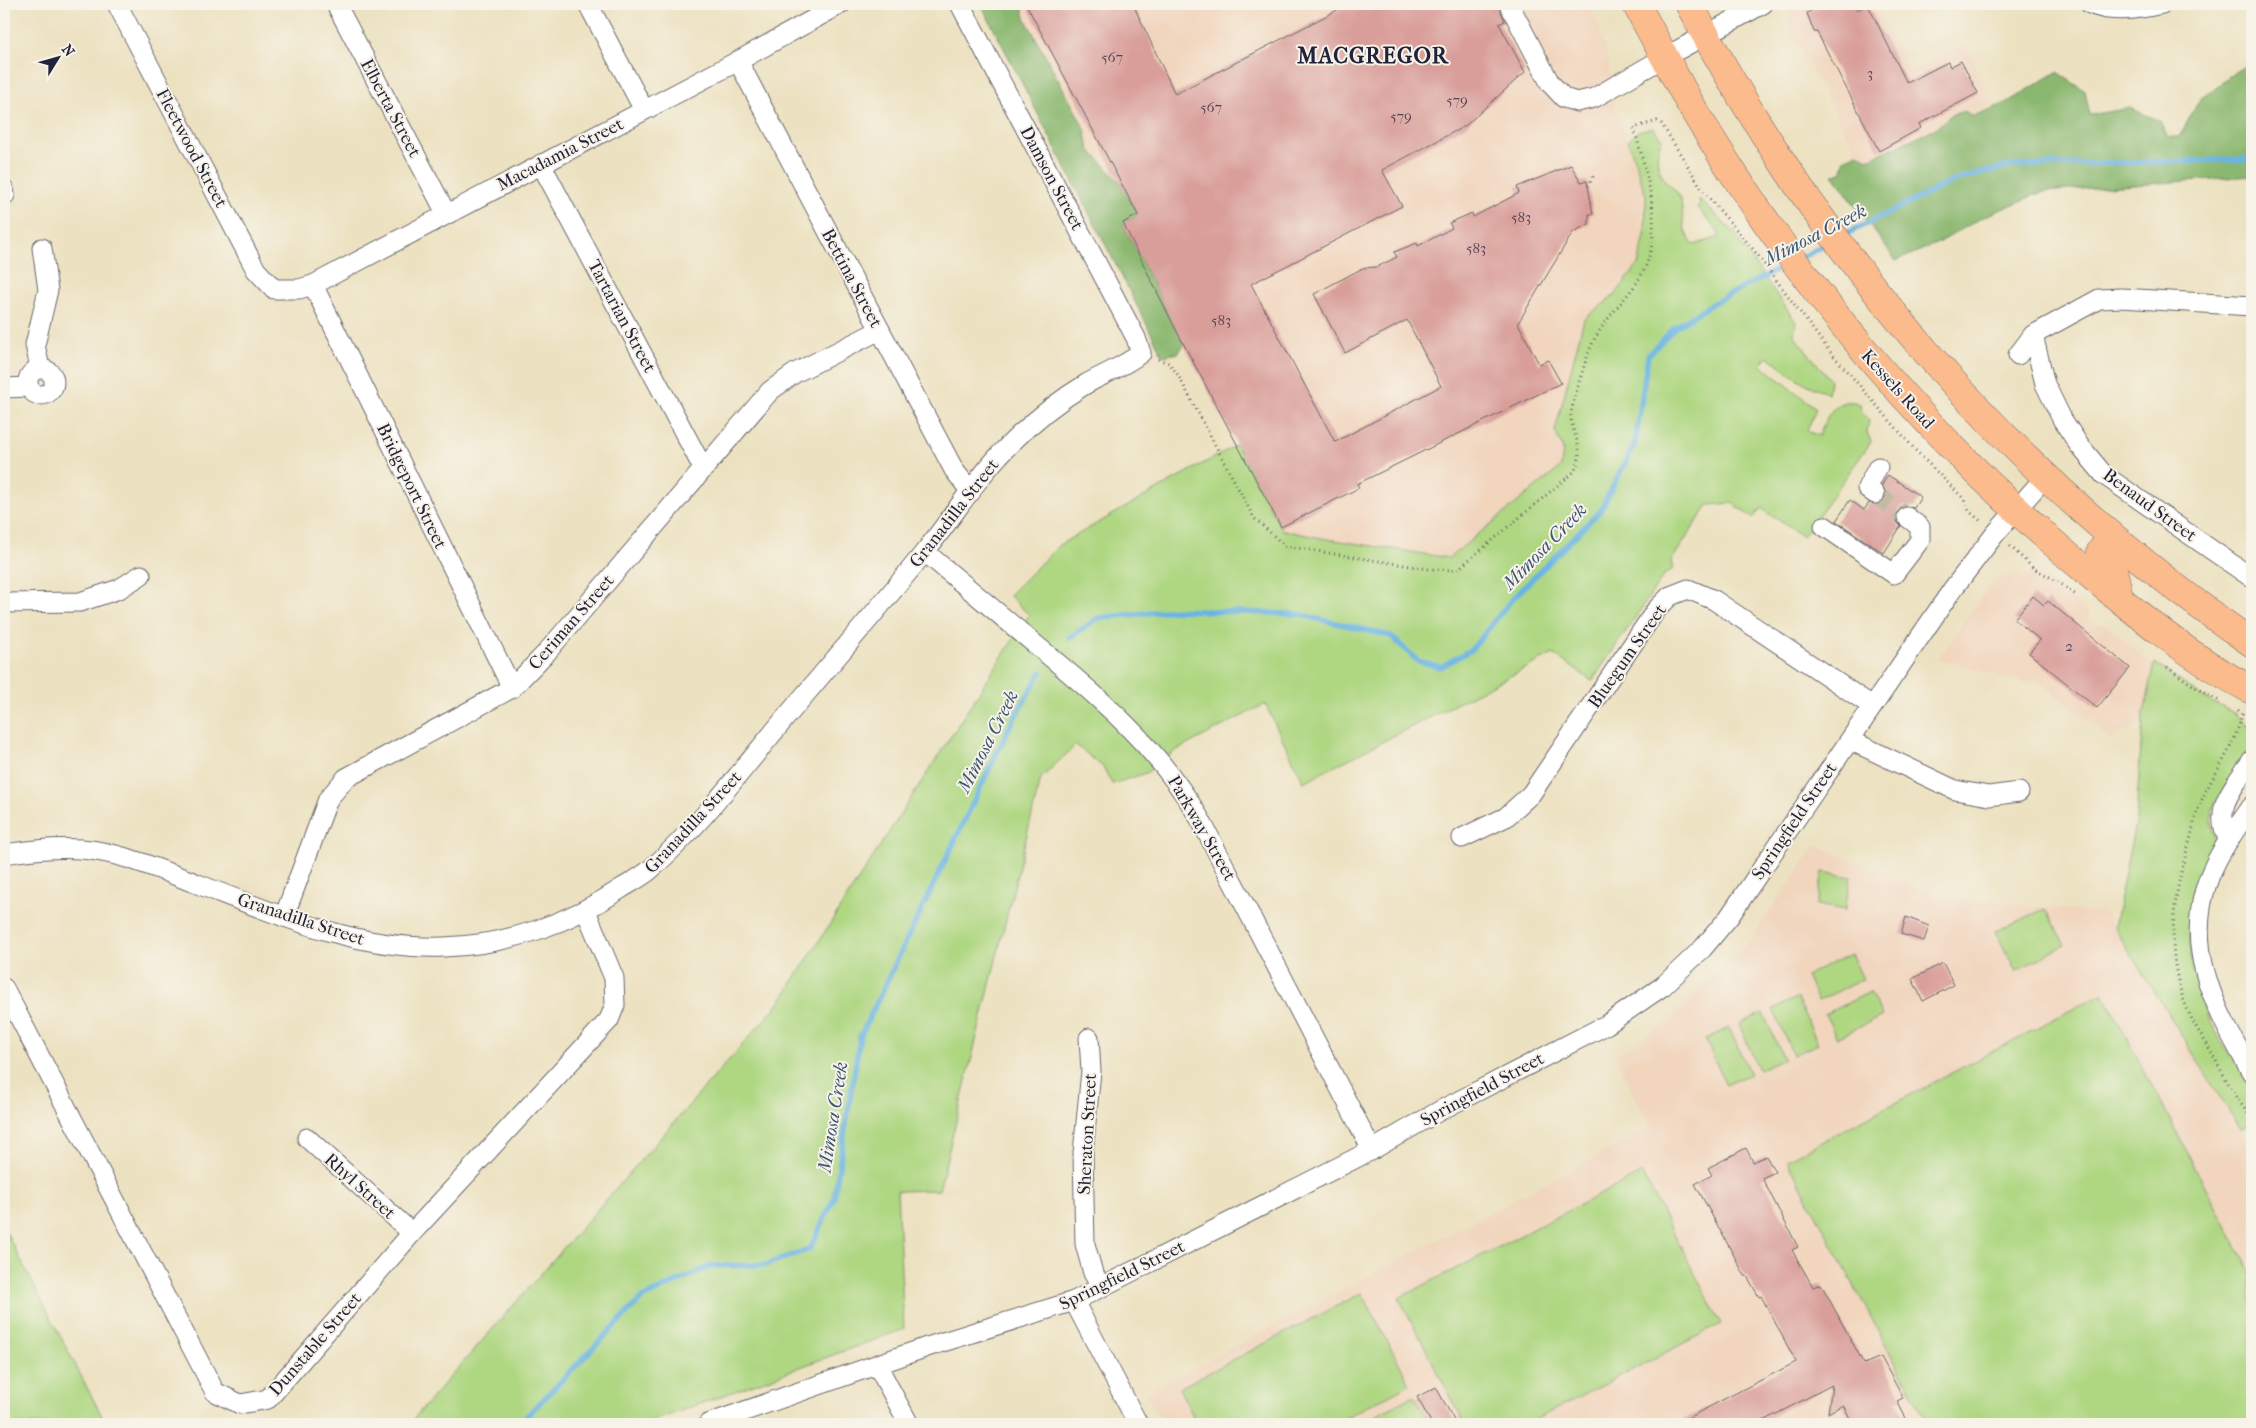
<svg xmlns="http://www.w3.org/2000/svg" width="2256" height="1428" font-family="'IM FELL French Canon',serif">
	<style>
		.built { fill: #f1d5bd }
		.green { fill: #afd782; stroke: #687c5e }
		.forest { fill: #8bb870; stroke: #566d56 }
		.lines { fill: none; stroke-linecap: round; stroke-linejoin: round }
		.stream { stroke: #6ab4e2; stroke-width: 5.5 }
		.building { fill: #d99e9a }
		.minor-tunnel { stroke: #c4bba5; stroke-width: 19; stroke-dasharray: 19 9; stroke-linecap: butt }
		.minor-casing { stroke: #69656a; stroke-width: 21 }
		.highway-casing { stroke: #69656a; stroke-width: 29 }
		.path { stroke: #69656a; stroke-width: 3; stroke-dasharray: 1 4; stroke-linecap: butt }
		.minor { stroke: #fff; stroke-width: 19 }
		.highway { stroke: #fbbb8d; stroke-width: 28 }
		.labels { text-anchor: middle; stroke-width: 4; stroke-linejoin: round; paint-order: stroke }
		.number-label { font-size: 15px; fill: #504153 }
		.street-label { font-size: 18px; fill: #22223b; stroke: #f7f3e8 }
		.water-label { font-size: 19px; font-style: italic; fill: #3b5575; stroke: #f7f3e8 }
		.district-label { font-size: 22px; font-weight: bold; letter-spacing: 1px; fill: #22223b; stroke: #f7f3e8 }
	</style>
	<rect width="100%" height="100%" fill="#f7f3e8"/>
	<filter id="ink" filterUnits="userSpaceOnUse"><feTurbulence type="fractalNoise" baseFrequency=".02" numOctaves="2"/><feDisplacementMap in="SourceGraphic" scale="10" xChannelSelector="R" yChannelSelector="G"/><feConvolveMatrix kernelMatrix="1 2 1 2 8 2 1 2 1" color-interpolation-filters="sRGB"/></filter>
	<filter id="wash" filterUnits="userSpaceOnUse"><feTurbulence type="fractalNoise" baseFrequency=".0096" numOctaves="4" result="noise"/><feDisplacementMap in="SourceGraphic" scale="20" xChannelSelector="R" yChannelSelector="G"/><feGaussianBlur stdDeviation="1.12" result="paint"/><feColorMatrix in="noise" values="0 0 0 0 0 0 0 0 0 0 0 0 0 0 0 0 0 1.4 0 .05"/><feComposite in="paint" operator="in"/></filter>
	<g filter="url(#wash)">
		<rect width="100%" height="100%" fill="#ece1c0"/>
		<g class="built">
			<path d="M981 4H1591L1607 54 1613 98 1646 197 1645 236 1638 265 1615 295 1584 319 1555 431 1563 449 1561 467 1449 558 1321 538 1282 530 1184 345Z"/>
			<path d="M1794 4H1873L1910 73 1965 44 1994 104 1865 169 1788 26 1790 6Z"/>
			<path d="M2030 575 2048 580 2088 612 2089 617 2097 623 2106 625 2153 665 2143 717 2130 730 2111 739 2037 680 2032 685 1938 659 1990 585 2000 579 2010 576Z"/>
			<path d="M1816 845 1939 897 2105 913 2252 1148V1424H1163L1146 1393 1651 1128 1615 1055 1664 1025 1751 939Z"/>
		</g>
		<g class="green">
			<path d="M1653 128 1662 139C1655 152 1656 168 1665 180 1671 188 1678 190 1681 201 1684 218 1681 232 1694 245L1720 237 1718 232 1697 207 1700 204 1699 199 1736 234 1740 243 1796 322 1794 335 1830 380 1828 393C1804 386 1787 372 1768 356L1761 365 1816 408 1807 431 1819 436C1826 417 1836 394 1860 404L1861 411 1869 421 1867 432 1871 442 1803 537 1761 508 1753 518 1732 503 1708 505 1671 561 1673 569 1664 575 1592 681 1553 654 1304 782 1265 704 1175 751 1146 773 1112 784 1103 767 1076 745 1041 778 939 1190 897 1191 904 1329 645 1424H409L779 1003 1029 615 1009 595 1059 545 1236 445 1282 530 1321 538 1449 558 1561 467 1563 449 1555 431 1584 319 1615 295 1638 265 1645 236 1646 196 1628 140 1638 131Z"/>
			<path d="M2155 663 2202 697 2234 713 2247 725 2252 723V745L2213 807 2211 821 2215 844C2181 901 2183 964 2211 1022 2218 1037 2227 1051 2236 1065 2241 1072 2248 1079 2251 1087 2256 1096 2252 1114 2252 1124L2241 1130 2114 927 2136 819 2143 717Z"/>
			<path d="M1823 872 1851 877 1845 910 1817 905Z"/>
			<path d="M2045 909 2065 945 2016 971 1995 931Z"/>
			<path d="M1851 954 1863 979 1818 1001 1806 976Z"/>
			<path d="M1870 992 1882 1016 1837 1038 1825 1014Z"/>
			<path d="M2103 993 2252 1275V1424H1928L1787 1160Z"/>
			<path d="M1797 998 1818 1044 1793 1055 1773 1009Z"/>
			<path d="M1763 1013 1784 1059 1759 1070 1739 1024Z"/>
			<path d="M1729 1028 1750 1074 1726 1085 1705 1039Z"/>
			<path d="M1642 1173 1721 1324 1527 1424H1465L1399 1298Z"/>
			<path d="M4 1228 106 1424H4Z"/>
			<path d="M1362 1293 1410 1384 1333 1424H1197L1179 1388Z"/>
			<path d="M1414 1395 1430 1424H1361Z"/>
		</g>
		<g class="forest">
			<path d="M981 4H1021L1026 20 1085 129 1089 149 1121 183 1138 215 1123 224 1184 345 1178 353 1163 356Z"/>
			<path d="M2252 60V176L2042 192 1983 217 1940 242 1896 261 1833 175 1842 171 1844 159 1857 153 1868 159 1936 128 1951 115 1964 111 1973 116 2006 103 2057 72 2085 91 2090 115 2130 108 2160 121 2168 137H2179L2200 99Z"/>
		</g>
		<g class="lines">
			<g class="stream">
				<path d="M1844 235 1953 181 2009 166 2252 159"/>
				<path d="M1802 257 1829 243"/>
				<path d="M1069 638 1098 618 1174 610 1298 614 1391 636 1418 661 1441 667 1472 649 1513 598 1600 511 1635 444 1648 355 1674 328 1713 303 1787 265"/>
				<path d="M519 1424 642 1298 711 1266 765 1265 810 1249 834 1198 860 1037 1011 724 1041 672"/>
			</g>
		</g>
		<g id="blocks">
			<g class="building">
				<path d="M1026 4H1133L1175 94 1349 4H1498L1505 21 1499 24 1525 72 1465 126 1382 170 1402 206 1251 284 1335 442 1441 386 1407 320 1345 353 1314 294 1363 268 1377 267 1397 257 1394 252 1417 243 1418 246 1452 228 1449 223 1472 213 1473 217 1519 193 1517 187 1571 165 1581 182 1587 181 1593 214H1589V224L1573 232 1518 323 1539 364 1548 360 1561 383 1357 484 1359 488 1281 527 1173 324 1123 223 1138 215Z"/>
				<path d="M1814 4H1853L1857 10 1868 5 1907 83 1948 62 1950 67 1961 61 1978 93 1919 124 1921 128 1879 151 1817 32H1814L1807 13 1816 8Z"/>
				<path d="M1888 475 1921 497 1914 508 1903 506 1898 511 1896 521 1901 526 1884 553 1836 521 1850 500 1864 510 1869 503 1879 504 1884 501 1886 495 1882 485Z"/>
				<path d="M2033 596 2044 605 2048 601 2130 668 2097 708 2029 653 2040 640 2014 619Z"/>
				<path d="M1906 917 1929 926 1924 941 1901 934Z"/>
				<path d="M1943 963 1954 985 1923 1001 1912 979Z"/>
				<path d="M1746 1148 1753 1162 1766 1156 1775 1172 1762 1178 1798 1247 1792 1250 1813 1287 1821 1284 1864 1364 1881 1357 1903 1398 1897 1401 1909 1424H1853L1843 1405 1828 1413 1832 1385 1757 1424H1676L1796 1362 1761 1296 1759 1297 1747 1276H1745L1695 1184 1712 1175 1708 1168Z"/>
				<path d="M1436 1387 1456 1424H1432L1417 1397Z"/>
			</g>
		</g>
	</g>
	<g filter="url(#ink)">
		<use href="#blocks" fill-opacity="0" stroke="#69656a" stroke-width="1"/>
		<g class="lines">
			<path class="minor-tunnel" d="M1875 494 1907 517"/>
			<g class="minor-casing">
				<g id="minor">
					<path d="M117 4 256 270 274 289H299L313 285 738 61 841 4"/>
					<path d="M336 4 446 213"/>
					<path d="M588 4 644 110"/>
					<path d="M1509 4 1550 83 1564 98 1577 102 1594 98 1665 57 1763 4"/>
					<path d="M2090 4C2111 14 2140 9 2162 4"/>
					<path d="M738 61 954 470 971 492"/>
					<path d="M541 164 703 468"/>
					<path d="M4 189 5 195"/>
					<path d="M313 285 512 688"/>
					<path d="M2033 335 2045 384 2062 419 2079 445 2104 475 2252 578"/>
					<path d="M2018 355 2033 335 2099 299 2121 298 2252 306"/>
					<path d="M40 368 35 345 48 290 42 248"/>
					<circle cx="41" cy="382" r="13"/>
					<path d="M4 388 29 387"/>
					<path d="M1875 494 1867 488 1878 467"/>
					<path d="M1824 526 1894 574 1920 540V527L1907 517"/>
					<path d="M925 552C962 583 999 614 1036 645 1099 697 1158 747 1200 819L1372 1150"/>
					<path d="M4 603 80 602 119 589 141 575"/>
					<path d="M1850 740 1955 790 1989 796 2019 792"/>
					<path d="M2252 806C2240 823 2227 841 2217 860 2176 938 2213 1005 2252 1073"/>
					<path d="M1462 838 1506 817 1531 794 1656 610 1670 596 1688 589 1714 600 1872 706"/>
					<path d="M2229 840C2211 808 2235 786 2252 760"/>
					<path d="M4 854C29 850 55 847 81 849 120 852 158 869 195 883 276 914 356 950 444 947 508 945 570 923 622 888 632 882 643 876 651 869 702 824 743 768 787 716 833 661 881 606 927 549 954 515 978 476 1009 445 1033 421 1058 401 1086 384 1106 373 1123 367 1141 353L1136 338 960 4"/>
					<path d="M284 917 328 799 346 778 512 688 546 653 770 391 795 373 880 330"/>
					<path d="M4 988 215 1392 240 1404 268 1399 412 1233 609 1020 615 1005 614 978 586 911"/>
					<path d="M1089 1038 1091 1071 1083 1153 1085 1244 1093 1273 1102 1287"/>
					<path d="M307 1138 412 1233"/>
					<path d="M1074 1301 1138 1424"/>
					<path d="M877 1365 909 1424"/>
					<path d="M708 1424 927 1347 1074 1301 1372 1150 1441 1110 1606 1025 1663 986 1703 948 1729 917 1952 590 1995 534 2045 477"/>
				</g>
			</g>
			<g class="highway-casing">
				<g id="highway">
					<path d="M1636 4C1657 42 1677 82 1699 119 1804 291 1921 430 2074 561 2130 608 2187 657 2252 690"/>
					<path d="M1689 4C1823 259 2014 480 2252 643"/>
					<path d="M2112 536 2101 551 2105 561 2113 569 2119 596"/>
				</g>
			</g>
			<g class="path">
				<path d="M1588 186 1595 173"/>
				<path d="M1158 359 1169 363 1178 375 1254 518 1285 546 1429 569 1457 570 1575 471C1576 466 1579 461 1579 457 1581 444 1571 429 1571 416 1571 405 1583 370 1587 357 1595 330 1616 310 1633 288 1670 240 1648 180 1634 128L1657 121 1661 123 1704 192 1753 249 1827 348 1917 452 1963 498 1970 512 1982 522"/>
				<path d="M2010 546 2033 568 2057 581 2076 595"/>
				<path d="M2167 667 2201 691 2221 702"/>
				<path d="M2238 710 2242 714C2234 751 2213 772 2199 806 2194 817 2193 831 2189 843 2172 899 2164 958 2189 1013 2194 1025 2202 1036 2208 1046 2218 1064 2238 1105 2252 1117"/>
			</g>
			<use href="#minor" class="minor"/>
			<use href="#highway" class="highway"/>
		</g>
	</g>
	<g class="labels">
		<g class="number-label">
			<text x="1112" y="62">567</text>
			<text x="1870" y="78">3</text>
			<text x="1457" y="105">579</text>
			<text x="1211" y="112">567</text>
			<text x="1401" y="121">579</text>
			<text x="1521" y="222">583</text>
			<text x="1476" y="253">583</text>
			<text x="1221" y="325">583</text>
			<text x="2069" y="651">2</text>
		</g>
		<g class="street-label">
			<text transform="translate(391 108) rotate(62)" y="6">Elberta Street</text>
			<text transform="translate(192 148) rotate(62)" y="6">Fleetwood Street</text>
			<text transform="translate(560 154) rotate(-27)" y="6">Macadamia Street</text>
			<text transform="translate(1052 178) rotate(62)" y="6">Damson Street</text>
			<text transform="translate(852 278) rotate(62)" y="6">Bettina Street</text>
			<text transform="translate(622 316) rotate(62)" y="6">Tartarian Street</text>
			<text transform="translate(1898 389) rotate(48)" y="6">Kessels Road</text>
			<text transform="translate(412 486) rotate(64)" y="6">Bridgeport Street</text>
			<text transform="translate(2150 505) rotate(36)" y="6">Benaud Street</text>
			<text transform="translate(954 513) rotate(-52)" y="6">Granadilla Street</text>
			<text transform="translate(571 622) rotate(-49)" y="6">Ceriman Street</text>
			<text transform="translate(1627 656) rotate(-55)" y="6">Bluegum Street</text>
			<text transform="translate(1794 821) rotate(-56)" y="6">Springfield Street</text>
			<text transform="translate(693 822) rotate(-47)" y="6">Granadilla Street</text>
			<text transform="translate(1202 828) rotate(60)" y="6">Parkway Street</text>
			<text transform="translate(301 919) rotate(18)" y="6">Granadilla Street</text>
			<text transform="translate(1482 1089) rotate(-28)" y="6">Springfield Street</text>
			<text transform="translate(1087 1134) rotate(-87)" y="6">Sheraton Street</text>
			<text transform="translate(360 1186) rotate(42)" y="6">Rhyl Street</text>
			<text transform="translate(1122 1275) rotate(-26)" y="6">Springfield Street</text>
			<text transform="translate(315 1344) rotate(-49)" y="6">Dunstable Street</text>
		</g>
		<g class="water-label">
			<text transform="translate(1815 234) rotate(-27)" y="7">Mimosa Creek</text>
			<text transform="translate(1544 546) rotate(-46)" y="7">Mimosa Creek</text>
			<text transform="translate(987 741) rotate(-63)" y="7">Mimosa Creek</text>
			<text transform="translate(832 1117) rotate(-81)" y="7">Mimosa Creek</text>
		</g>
		<g class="district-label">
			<text x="1373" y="63">MACGREGOR</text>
		</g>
	</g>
	<rect width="2256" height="1428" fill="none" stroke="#f7f3e8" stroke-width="20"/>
	<g transform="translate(58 58) rotate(53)" stroke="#f7f3e8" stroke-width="4" paint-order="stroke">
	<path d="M0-4L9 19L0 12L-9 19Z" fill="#22223b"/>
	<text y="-8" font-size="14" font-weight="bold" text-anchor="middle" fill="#22223b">N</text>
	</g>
</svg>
